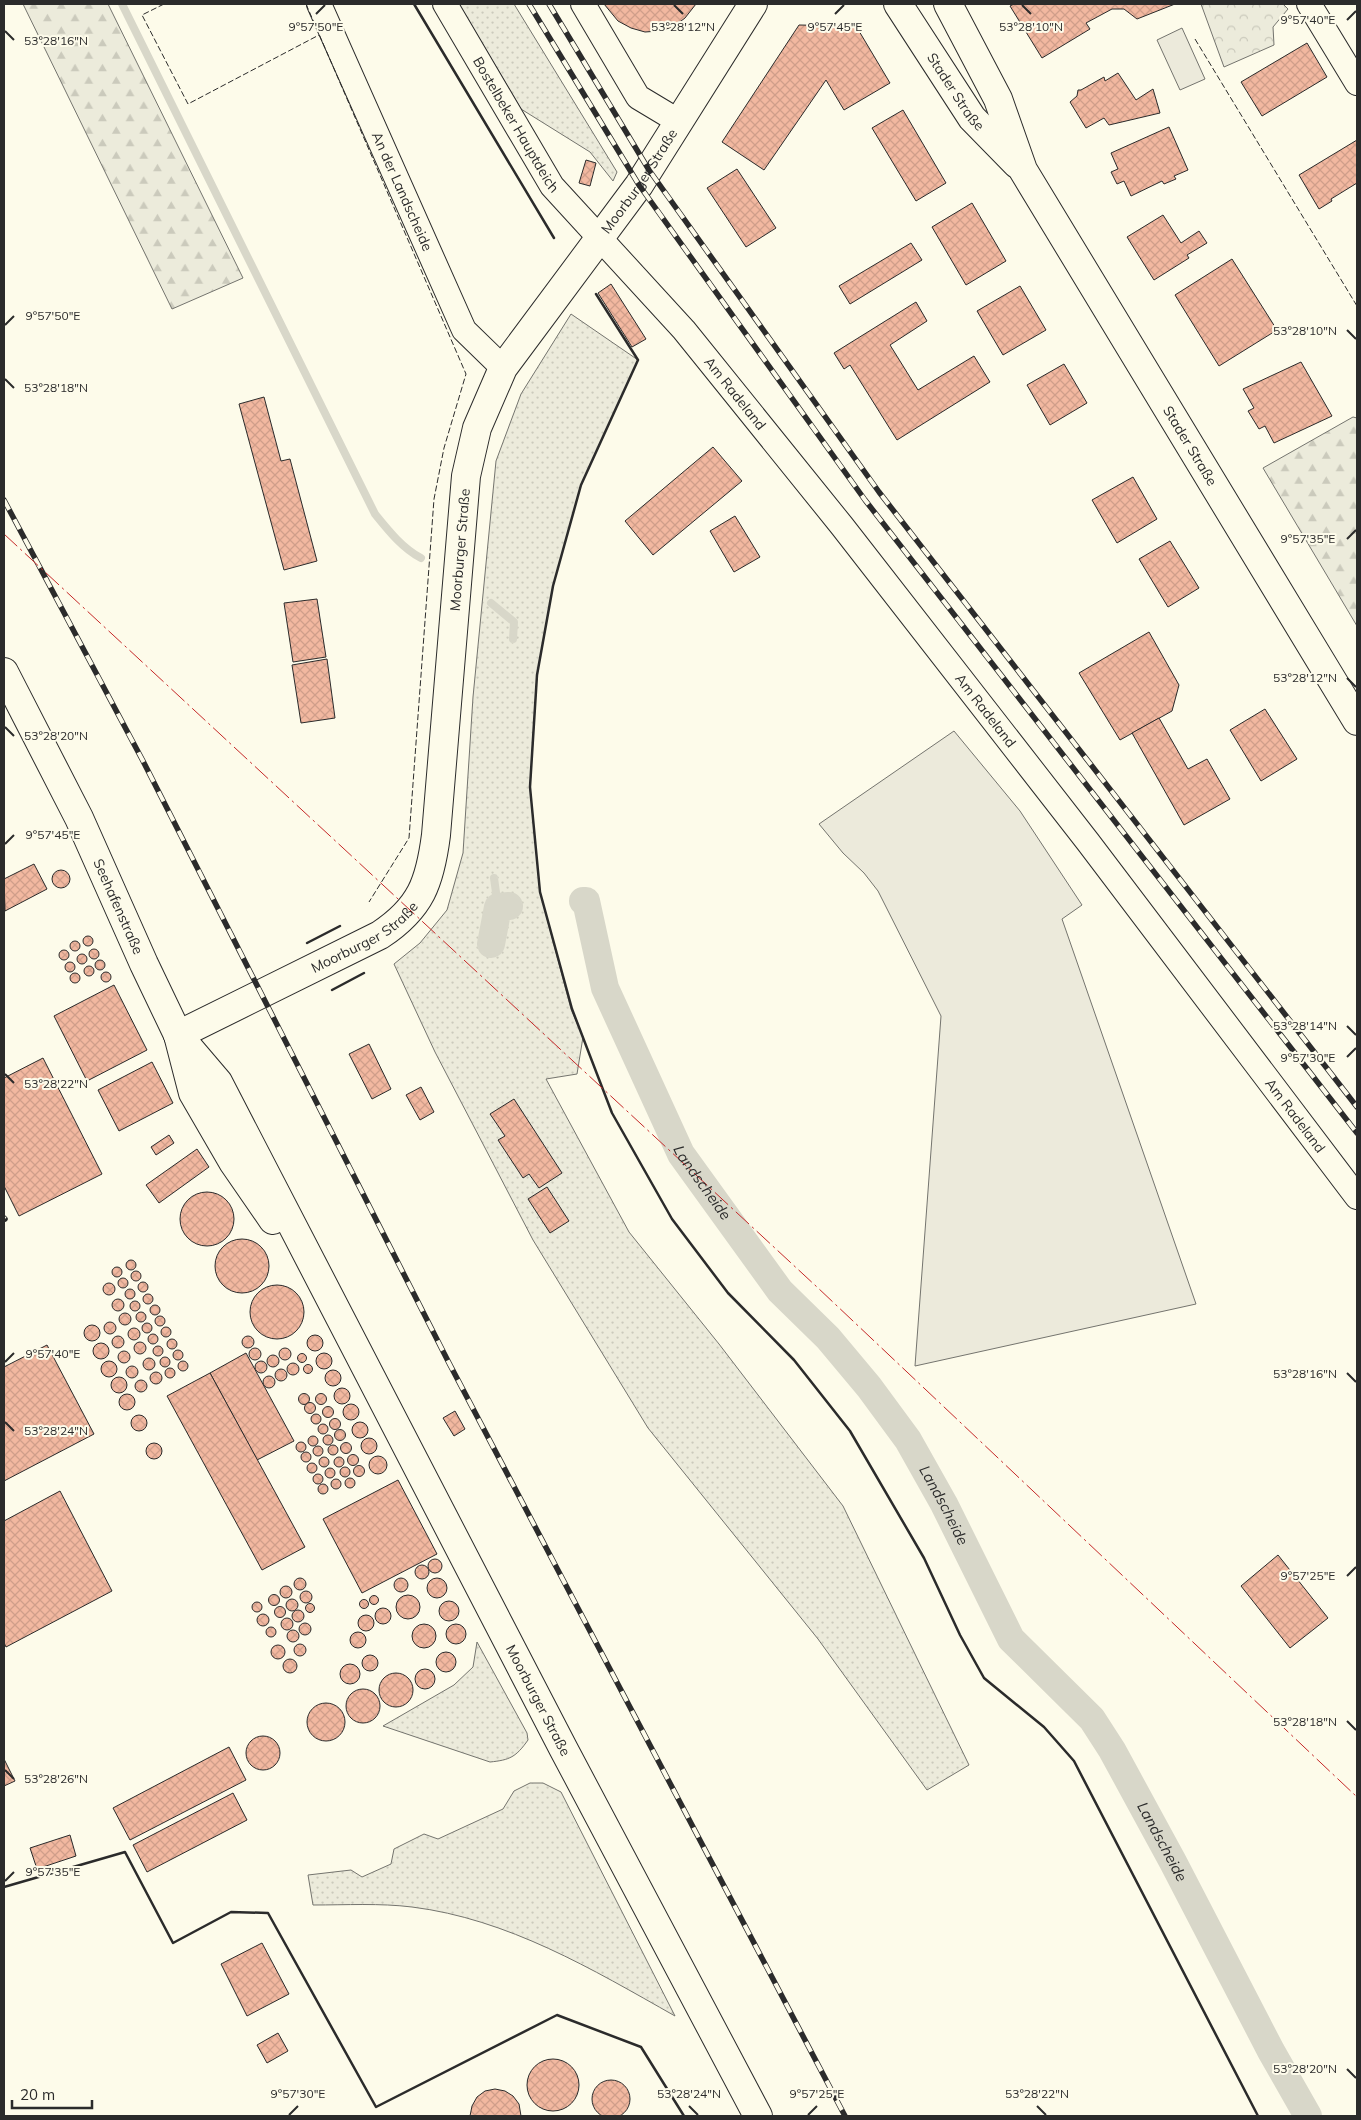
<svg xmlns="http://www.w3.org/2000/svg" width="1361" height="2120" font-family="Mulish,sans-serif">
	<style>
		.grass { fill: url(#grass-dots); stroke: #74746e }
		.forest { fill: url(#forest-firs); stroke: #74746e }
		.park { fill: url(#park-crowns); stroke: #74746e }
		.parking { fill: #eceadb; stroke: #74746e }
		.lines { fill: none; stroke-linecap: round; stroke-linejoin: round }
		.stream { stroke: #d8d7c9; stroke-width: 8 }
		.canal { stroke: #d8d7c9; stroke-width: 28 }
		.building { fill: url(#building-cross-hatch); stroke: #2b2b2b }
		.minor-casing { stroke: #2b2b2b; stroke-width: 26 }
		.secondary-casing { stroke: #2b2b2b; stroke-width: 30 }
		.primary-casing { stroke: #2b2b2b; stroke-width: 30 }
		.minor { stroke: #fdfbea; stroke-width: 24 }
		.secondary { stroke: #fdfbea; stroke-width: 28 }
		.primary { stroke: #fdfbea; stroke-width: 28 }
		.rail-casing { stroke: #2b2b2b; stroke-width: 5.5 }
		.rail { stroke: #fdfbea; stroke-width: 4; stroke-dasharray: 11; stroke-linecap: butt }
		.fence { stroke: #2b2b2b; stroke-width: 1; stroke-dasharray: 6 2.5; stroke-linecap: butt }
		.wall { stroke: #2b2b2b; stroke-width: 2.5 }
		.power { stroke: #c62828; stroke-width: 1; stroke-dasharray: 18 4 2.5 4; stroke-linecap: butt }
		.ticks { fill: none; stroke: #2b2b2b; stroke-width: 2 }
		.labels { text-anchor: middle; stroke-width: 4; stroke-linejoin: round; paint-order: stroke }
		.street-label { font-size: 14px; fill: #2b2b2b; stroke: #fdfbea }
		.water-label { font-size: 15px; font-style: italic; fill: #2b2b2b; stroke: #fdfbea }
		.ticks-label { font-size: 12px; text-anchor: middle; fill: #2b2b2b; stroke: #fdfbea; stroke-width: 4; stroke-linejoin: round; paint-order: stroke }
	</style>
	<defs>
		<pattern id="grass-dots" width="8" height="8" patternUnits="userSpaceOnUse" patternTransform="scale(1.25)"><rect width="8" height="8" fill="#ecebdb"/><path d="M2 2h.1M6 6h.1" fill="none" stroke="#cbcabc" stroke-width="1.8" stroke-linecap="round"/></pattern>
		<pattern id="forest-firs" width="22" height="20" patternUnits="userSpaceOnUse" patternTransform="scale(1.25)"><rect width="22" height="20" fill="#ecebdb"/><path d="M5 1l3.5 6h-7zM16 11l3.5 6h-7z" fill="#cbcabc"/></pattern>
		<pattern id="park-crowns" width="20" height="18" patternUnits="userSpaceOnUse" patternTransform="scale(1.25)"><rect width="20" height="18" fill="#ecebdb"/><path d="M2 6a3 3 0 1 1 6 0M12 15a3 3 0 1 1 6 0" fill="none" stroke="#cbcabc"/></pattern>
		<pattern id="building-cross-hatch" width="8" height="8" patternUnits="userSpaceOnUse" patternTransform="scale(1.25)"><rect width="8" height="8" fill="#f2b8a0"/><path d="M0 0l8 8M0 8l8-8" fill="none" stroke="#d09e8a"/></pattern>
	</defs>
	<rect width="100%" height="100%" fill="#fdfbea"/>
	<g class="grass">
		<path d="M459 4H514L617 172 613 181 590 152 521 109Z"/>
		<path d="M571 314 638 360 581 485 553 586 537 675 530 787 540 892 571 1009 583 1037 577 1074 546 1079 629 1232 719 1344 843 1506 969 1765 927 1790 818 1639 648 1428 533 1240 435 1052 394 964 420 943 447 910 463 853 473 697 496 461 521 394Z"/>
		<path d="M477 1642 527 1733 528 1740C516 1757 510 1760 490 1762L383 1726 454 1685 473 1667Z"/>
		<path d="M530 1783H543L561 1792 675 2016C592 1969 508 1919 412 1907 380 1903 346 1905 313 1905L308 1875 351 1870 362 1877 391 1864 394 1849 424 1834 438 1839 503 1809 514 1791Z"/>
	</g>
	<g class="forest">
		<path d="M23 4H108L243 278 172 309Z"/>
		<path d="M1353 417 1357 418V626L1263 468Z"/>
	</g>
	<path class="park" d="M1201 4H1283L1288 9 1273 27 1274 45 1224 67Z"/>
	<g class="parking">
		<path d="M1182 28 1205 79 1180 90 1157 40Z"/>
		<path d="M954 731 1020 811 1082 905 1062 919 1196 1304 915 1366 941 1016 878 891 864 873 843 853 819 824Z"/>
	</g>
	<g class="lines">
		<g class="stream">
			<path d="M122 4 375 514C388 530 402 548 421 558"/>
			<path d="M491 603 514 622 513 639"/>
			<path d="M494 878 498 907"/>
		</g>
		<g class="canal">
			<path id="s1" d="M583 901H586L605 988 681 1154 780 1291 828 1338 869 1387 908 1440 944 1504 1011 1639 1092 1719 1112 1750 1173 1862 1271 2051 1308 2116"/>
			<path d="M491 944 498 907 509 906"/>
		</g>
	</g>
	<g class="building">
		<path d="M604 4H696L685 18 673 27 659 31 645 32 631 28 618 21Z"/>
		<path d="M1014 4H1175L1137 19 1124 9H1112L1086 23 1090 29 1042 58 1010 6Z"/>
		<path d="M799 25 856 26 890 83 844 110 826 80 764 170 722 142Z"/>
		<path d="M1307 43 1327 77 1262 116 1241 82Z"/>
		<path d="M1118 73 1136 100 1153 89 1160 113 1109 125 1104 118 1086 128 1070 102 1077 96 1078 90H1081L1104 77 1105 81Z"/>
		<path d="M903 110 946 183 916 201 872 128Z"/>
		<path d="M1169 127 1188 170 1174 176 1176 179 1164 184 1162 181 1131 196 1124 181 1117 184 1111 172 1118 169 1111 153Z"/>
		<path d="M1357 140V183L1331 199 1332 201 1319 209 1299 175Z"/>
		<path d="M586 160 596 163 590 186 579 183Z"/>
		<path d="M737 169 776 228 746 247 707 188Z"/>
		<path d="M972 203 1006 261 966 285 932 227Z"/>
		<path d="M1163 215 1181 243 1199 231 1207 243 1187 255 1189 258 1154 280 1127 237Z"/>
		<path d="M911 243 922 260 850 304 839 286Z"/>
		<path d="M1232 259 1277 330 1219 366 1175 295Z"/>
		<path d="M611 284 646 339 632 347 598 293Z"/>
		<path d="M1020 286 1046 330 1003 355 977 311Z"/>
		<path d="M916 302 927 321 890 345 918 390 974 356 990 382 897 440 850 365 844 369 834 353Z"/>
		<path d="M1301 362 1332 416 1274 443 1265 426 1259 429 1248 411 1254 408 1243 389Z"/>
		<path d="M1064 364 1087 403 1050 425 1027 385Z"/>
		<path d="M264 397 281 461 290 459 317 561 284 570 239 404Z"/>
		<path d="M713 447 742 481 653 555 625 521Z"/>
		<path d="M1133 477 1157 519 1117 543 1092 500Z"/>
		<path d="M735 516 760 557 734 572 710 531Z"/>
		<path d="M1170 541 1199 588 1168 607 1139 559Z"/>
		<path d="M317 599 326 657 293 662 284 603Z"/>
		<path d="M1149 632 1179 685 1172 711 1120 740 1079 673Z"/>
		<path d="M327 659 335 718 301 723 292 665Z"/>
		<path d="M1265 709 1297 759 1261 781 1230 730Z"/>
		<path d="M1159 718 1188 769 1207 759 1230 799 1184 825 1132 733Z"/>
		<path d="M34 864 47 889 5 911 4 879Z"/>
		<circle cx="61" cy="879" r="9"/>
		<circle cx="88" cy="941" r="5"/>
		<circle cx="75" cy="946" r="5"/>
		<circle cx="94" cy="954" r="5"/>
		<circle cx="64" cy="955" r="5"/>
		<circle cx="82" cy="959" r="5"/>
		<circle cx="100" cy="965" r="5"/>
		<circle cx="70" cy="967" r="5"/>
		<circle cx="89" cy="971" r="5"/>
		<circle cx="106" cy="977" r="5"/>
		<circle cx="75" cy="978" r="5"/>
		<path d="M114 985 147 1050 87 1081 54 1016Z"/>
		<path d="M369 1044 391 1089 372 1099 349 1054Z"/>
		<path d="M43 1058 102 1174 19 1216 4 1186V1078Z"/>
		<path d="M152 1062 173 1103 119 1131 98 1090Z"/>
		<path d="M421 1087 434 1112 420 1120 406 1095Z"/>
		<path d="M514 1099 562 1173 539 1188 529 1174 523 1178 498 1140 505 1136 490 1114Z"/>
		<path d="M169 1135 174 1143 156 1155 151 1147Z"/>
		<path d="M197 1149 209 1167 159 1203 146 1185Z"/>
		<path d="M547 1187 569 1221 550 1233 528 1199Z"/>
		<circle cx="207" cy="1219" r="27"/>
		<circle cx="242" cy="1266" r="27"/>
		<circle cx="131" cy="1265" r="5"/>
		<circle cx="117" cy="1272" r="5"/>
		<circle cx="136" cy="1276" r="5"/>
		<circle cx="123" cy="1283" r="5"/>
		<circle cx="143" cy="1287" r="5"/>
		<circle cx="109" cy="1289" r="6"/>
		<circle cx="277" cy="1312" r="27"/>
		<circle cx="130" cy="1294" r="5"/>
		<circle cx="148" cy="1299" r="5"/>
		<circle cx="118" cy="1305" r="6"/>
		<circle cx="135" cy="1306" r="5"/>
		<circle cx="155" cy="1310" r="5"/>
		<circle cx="141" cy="1317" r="5"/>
		<circle cx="125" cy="1319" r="6"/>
		<circle cx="160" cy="1321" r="5"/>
		<circle cx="110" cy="1328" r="6"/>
		<circle cx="147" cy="1328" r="5"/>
		<circle cx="92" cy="1333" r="8"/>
		<circle cx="166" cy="1332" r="5"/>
		<circle cx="134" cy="1334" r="6"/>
		<circle cx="153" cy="1339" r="5"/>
		<circle cx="315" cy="1343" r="8"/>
		<circle cx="118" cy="1342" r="6"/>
		<circle cx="248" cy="1342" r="6"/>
		<circle cx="172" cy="1344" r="5"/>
		<circle cx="140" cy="1348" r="6"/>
		<circle cx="101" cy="1351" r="8"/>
		<path d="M47 1345 94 1434 4 1481V1367Z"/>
		<circle cx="158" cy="1351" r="5"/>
		<circle cx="285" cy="1354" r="6"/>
		<circle cx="255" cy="1354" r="6"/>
		<circle cx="178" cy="1355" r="5"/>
		<circle cx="124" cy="1357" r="6"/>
		<path d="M246 1353 294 1441 257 1460 210 1373Z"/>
		<circle cx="324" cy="1361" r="8"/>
		<circle cx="302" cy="1358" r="4.5"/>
		<circle cx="273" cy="1361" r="6"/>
		<circle cx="165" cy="1362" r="5"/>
		<circle cx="149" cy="1364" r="6"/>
		<circle cx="183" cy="1366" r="5"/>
		<circle cx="261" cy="1367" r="6"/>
		<circle cx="109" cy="1369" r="8"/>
		<circle cx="293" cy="1369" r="6"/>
		<circle cx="308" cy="1369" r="4.5"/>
		<circle cx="132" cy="1372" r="6"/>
		<circle cx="170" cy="1373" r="5"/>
		<circle cx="281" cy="1375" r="6"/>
		<circle cx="333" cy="1378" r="8"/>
		<circle cx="156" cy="1378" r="6"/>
		<path d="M210 1373 305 1547 262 1570 167 1396Z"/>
		<circle cx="269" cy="1382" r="6"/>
		<circle cx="119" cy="1385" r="8"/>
		<circle cx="141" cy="1386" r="6"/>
		<circle cx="342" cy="1396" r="8"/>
		<circle cx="321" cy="1399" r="5.5"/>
		<circle cx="304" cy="1399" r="5.5"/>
		<circle cx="127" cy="1402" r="8"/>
		<circle cx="310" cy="1408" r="5.5"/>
		<circle cx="351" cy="1412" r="8"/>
		<circle cx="328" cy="1412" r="5.5"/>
		<path d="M455 1411 465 1429 454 1436 443 1418Z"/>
		<circle cx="316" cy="1419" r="5"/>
		<circle cx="139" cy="1423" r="8"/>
		<circle cx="335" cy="1424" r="5.5"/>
		<circle cx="360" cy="1430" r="8"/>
		<circle cx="323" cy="1429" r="5"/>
		<circle cx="340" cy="1435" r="5.5"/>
		<circle cx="328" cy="1440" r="5"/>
		<circle cx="313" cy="1441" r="5"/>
		<circle cx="369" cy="1446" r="8"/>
		<circle cx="301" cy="1447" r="5"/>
		<circle cx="346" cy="1448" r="5.5"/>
		<circle cx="154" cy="1451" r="8"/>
		<circle cx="333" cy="1450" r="5"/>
		<circle cx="318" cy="1451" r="5"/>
		<circle cx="306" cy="1457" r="5"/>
		<circle cx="353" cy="1460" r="5.5"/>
		<circle cx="378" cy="1465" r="9"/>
		<circle cx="324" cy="1462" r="5"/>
		<circle cx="339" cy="1462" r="5"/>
		<circle cx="312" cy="1468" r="5"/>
		<circle cx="359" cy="1471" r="5.5"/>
		<circle cx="345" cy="1472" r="5"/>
		<circle cx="330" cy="1473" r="5"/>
		<circle cx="318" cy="1479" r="5"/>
		<circle cx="350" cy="1483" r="5"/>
		<circle cx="336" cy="1484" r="5"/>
		<path d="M398 1480 437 1554 362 1593 323 1519Z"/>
		<circle cx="323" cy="1489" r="5"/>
		<path d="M60 1491 112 1591 6 1647 4 1643V1521Z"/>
		<path d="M1278 1555 1328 1618 1290 1648 1241 1586Z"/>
		<circle cx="435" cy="1566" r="7"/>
		<circle cx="422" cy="1572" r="7"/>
		<circle cx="401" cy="1585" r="7"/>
		<circle cx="300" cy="1584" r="6"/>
		<circle cx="437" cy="1588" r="10"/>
		<circle cx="286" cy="1592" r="6"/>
		<circle cx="306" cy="1597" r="6"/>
		<circle cx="274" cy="1600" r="5.5"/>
		<circle cx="374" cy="1600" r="4.5"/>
		<circle cx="408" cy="1607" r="12"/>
		<circle cx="292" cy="1605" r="6"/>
		<circle cx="364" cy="1604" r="4.5"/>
		<circle cx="449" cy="1611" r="10"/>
		<circle cx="257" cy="1607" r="5"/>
		<circle cx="310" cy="1608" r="4.5"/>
		<circle cx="280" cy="1612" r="5.5"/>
		<circle cx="383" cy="1616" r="8"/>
		<circle cx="298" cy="1616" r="6"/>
		<circle cx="263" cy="1620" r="6"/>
		<circle cx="366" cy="1623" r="8"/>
		<circle cx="287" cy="1624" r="6"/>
		<circle cx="305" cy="1629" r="6"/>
		<circle cx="456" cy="1634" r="10"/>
		<circle cx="424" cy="1636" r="12"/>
		<circle cx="271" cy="1632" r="5"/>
		<circle cx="293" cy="1636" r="6"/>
		<circle cx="358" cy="1640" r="8"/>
		<circle cx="300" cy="1650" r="6"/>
		<circle cx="278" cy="1652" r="7"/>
		<circle cx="446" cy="1662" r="10"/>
		<circle cx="370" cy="1663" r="8"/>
		<circle cx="290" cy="1666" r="7"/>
		<circle cx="350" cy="1674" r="10"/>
		<circle cx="425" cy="1679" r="10"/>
		<circle cx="396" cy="1690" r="17"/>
		<circle cx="363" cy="1706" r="17"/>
		<circle cx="326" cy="1722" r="19"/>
		<circle cx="263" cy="1753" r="17"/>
		<path d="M229 1747 246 1780 130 1840 113 1808Z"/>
		<path d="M4 1759 15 1781 4 1786Z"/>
		<path d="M233 1793 247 1820 147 1872 133 1845Z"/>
		<path d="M70 1835 76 1856 37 1869 30 1848Z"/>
		<path d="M262 1943 289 1994 247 2016 221 1964Z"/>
		<path d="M278 2033 288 2051 267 2063 257 2045Z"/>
		<circle cx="553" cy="2085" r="26"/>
		<circle cx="611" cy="2099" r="19"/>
		<path d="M495 2089 505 2091 513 2096 519 2104 521 2116H470L472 2106 477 2097 485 2091Z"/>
	</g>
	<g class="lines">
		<g class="minor-casing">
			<g id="minor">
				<path id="s2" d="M319 4 464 330 503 368"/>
				<path id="s3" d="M445 4 552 186 684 330 842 526 1088 842 1357 1197"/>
				<path d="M583 4 638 97 678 121"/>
				<path d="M1309 4 1357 83"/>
			</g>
		</g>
		<g class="secondary-casing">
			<g id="secondary">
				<path id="s4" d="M4 672 79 818 144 964 178 1035 193 1093 233 1162 273 1220"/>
				<path id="s5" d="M178 1035 380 935C421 908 430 882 436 835L466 476 477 428 503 368 639 185 753 4"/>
				<path id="s6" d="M178 1035 218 1082 563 1748 758 2116"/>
			</g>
		</g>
		<g class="primary-casing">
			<g id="primary">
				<path id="s7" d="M898 4 972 118 1017 164"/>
				<path id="s8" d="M948 4 998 99 1023 170 1357 721"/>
			</g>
		</g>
		<use href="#minor" class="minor"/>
		<use href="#secondary" class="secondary"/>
		<use href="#primary" class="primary"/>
		<g class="rail-casing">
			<g id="rail">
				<path d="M529 4 639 185 865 500 1357 1133"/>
				<path d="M549 4 649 170 879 492 1357 1107"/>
				<path d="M4 500 143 761 449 1363 845 2116"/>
				<path d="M4 1218 5 1219"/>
			</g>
		</g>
		<use href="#rail" class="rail"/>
		<g class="fence">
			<path d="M164 4 142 15 188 104 319 35"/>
			<path d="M306 4 466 374 444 448 434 499 409 838 369 902"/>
			<path d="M1195 39 1357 306"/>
		</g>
		<g class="wall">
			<path d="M414 4 554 238"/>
			<path d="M596 294 638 360 581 485 553 586 537 675 530 787 540 892 572 1009 612 1113 672 1219 728 1293 794 1360 850 1431 924 1558 960 1635 984 1678 1044 1727 1074 1761 1258 2116"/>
			<path d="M307 943 340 926"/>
			<path d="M332 990 364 973"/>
			<path d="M4 1887 125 1852 173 1943 231 1912 268 1913 376 2107 557 2015 641 2047 684 2116"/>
		</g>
		<path class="power" d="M4 534 817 1287 1357 1797"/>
	</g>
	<path class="ticks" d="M674 5 683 14M1022 5 1031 14M316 14 325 5M835 14 844 5M1347 20 1356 11M5 31 14 40M5 325 14 316M1347 330 1356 339M5 379 14 388M1347 539 1356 530M1347 678 1356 687M5 727 14 736M5 844 14 835M1347 1026 1356 1035M1347 1057 1356 1048M5 1074 14 1083M5 1362 14 1353M1347 1373 1356 1382M5 1422 14 1431M1347 1576 1356 1567M1347 1721 1356 1730M5 1770 14 1779M5 1881 14 1872M1347 2069 1356 2078M689 2106 698 2115M1037 2106 1046 2115M289 2115 298 2106M808 2115 817 2106"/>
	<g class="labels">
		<g class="street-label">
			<text dy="5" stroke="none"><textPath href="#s7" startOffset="105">Stader Straße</textPath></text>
			<text dy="5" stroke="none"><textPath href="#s3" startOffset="140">Bostelbeker Hauptdeich</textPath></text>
			<text dy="5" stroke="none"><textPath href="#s5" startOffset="1051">Moorburger Straße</textPath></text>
			<text dy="5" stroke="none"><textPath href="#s2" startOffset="205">An der Landscheide</textPath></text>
			<text dy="5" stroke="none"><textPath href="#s3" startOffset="488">Am Radeland</textPath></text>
			<text dy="5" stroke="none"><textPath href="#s8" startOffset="505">Stader Straße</textPath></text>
			<text dy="5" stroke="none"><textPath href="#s5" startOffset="631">Moorburger Straße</textPath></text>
			<text dy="5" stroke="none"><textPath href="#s3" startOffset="892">Am Radeland</textPath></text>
			<text dy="5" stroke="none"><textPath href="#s4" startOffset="261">Seehafenstraße</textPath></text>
			<text dy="5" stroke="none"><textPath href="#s5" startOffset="211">Moorburger Straße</textPath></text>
			<text dy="5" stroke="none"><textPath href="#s3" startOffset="1402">Am Radeland</textPath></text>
			<text dy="5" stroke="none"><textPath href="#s6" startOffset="758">Moorburger Straße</textPath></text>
		</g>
		<g class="water-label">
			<text dy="5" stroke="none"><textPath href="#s1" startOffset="310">Landscheide</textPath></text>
			<text dy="5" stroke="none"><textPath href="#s1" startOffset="715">Landscheide</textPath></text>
			<text dy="5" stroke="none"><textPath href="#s1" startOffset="1120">Landscheide</textPath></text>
		</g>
	</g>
	<g class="ticks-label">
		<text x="1308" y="24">9°57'40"E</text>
		<text x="316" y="31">9°57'50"E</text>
		<text x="683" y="31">53°28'12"N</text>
		<text x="835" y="31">9°57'45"E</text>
		<text x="1031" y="31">53°28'10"N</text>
		<text x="56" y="45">53°28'16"N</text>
		<text x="53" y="320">9°57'50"E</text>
		<text x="1305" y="335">53°28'10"N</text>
		<text x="56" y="392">53°28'18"N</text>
		<text x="1308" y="543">9°57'35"E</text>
		<text x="1305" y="682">53°28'12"N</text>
		<text x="56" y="740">53°28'20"N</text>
		<text x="53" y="839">9°57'45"E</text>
		<text x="1305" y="1030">53°28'14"N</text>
		<text x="1308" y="1062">9°57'30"E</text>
		<text x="56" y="1088">53°28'22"N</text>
		<text x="53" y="1358">9°57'40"E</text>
		<text x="1305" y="1378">53°28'16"N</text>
		<text x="56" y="1435">53°28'24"N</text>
		<text x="1308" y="1580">9°57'25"E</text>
		<text x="1305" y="1726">53°28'18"N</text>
		<text x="56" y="1783">53°28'26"N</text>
		<text x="53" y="1876">9°57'35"E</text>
		<text x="1305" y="2073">53°28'20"N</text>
		<text x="298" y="2098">9°57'30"E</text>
		<text x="689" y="2098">53°28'24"N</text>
		<text x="817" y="2098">9°57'25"E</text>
		<text x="1037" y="2098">53°28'22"N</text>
	</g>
	<rect width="1361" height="2120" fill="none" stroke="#2b2b2b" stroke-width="10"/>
	<path d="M12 2100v8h80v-8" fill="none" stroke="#2b2b2b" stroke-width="2.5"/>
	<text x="20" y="2100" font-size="15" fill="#2b2b2b" stroke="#fdfbea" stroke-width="4" paint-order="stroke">20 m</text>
</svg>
